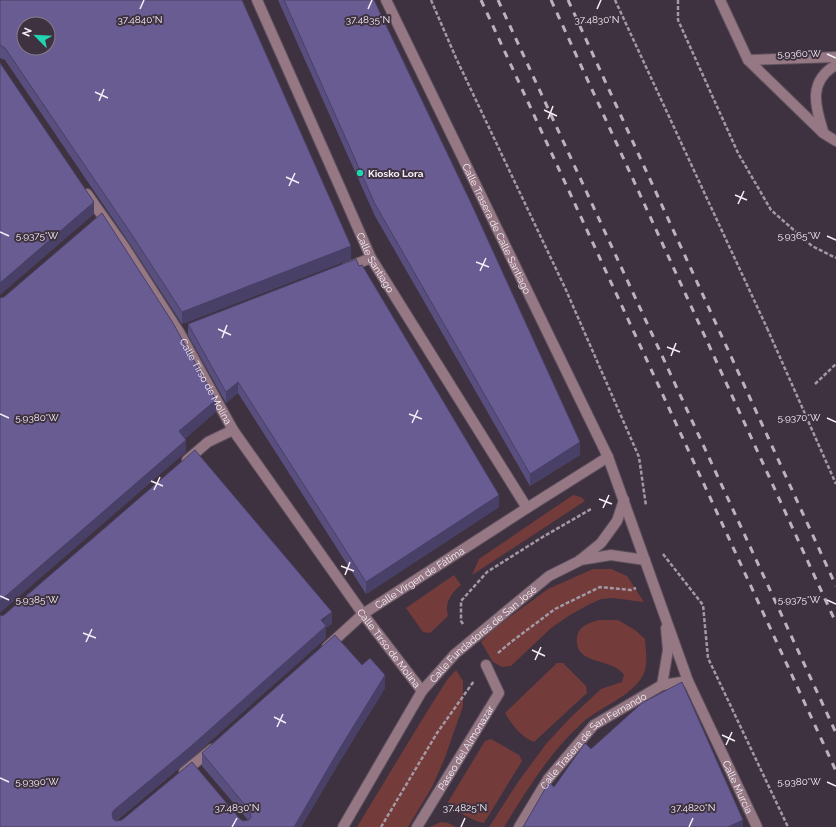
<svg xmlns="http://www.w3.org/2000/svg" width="836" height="827" font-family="Raleway,sans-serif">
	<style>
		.green { fill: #733b3a }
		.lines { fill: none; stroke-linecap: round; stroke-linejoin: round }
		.minor-casing { stroke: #5c505d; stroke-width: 12 }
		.path { stroke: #a399a4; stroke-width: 2.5; stroke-dasharray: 4 2; stroke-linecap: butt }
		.minor { stroke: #957884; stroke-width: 10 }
		.rail { stroke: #bbb2bc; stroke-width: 3; stroke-dasharray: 7 7; stroke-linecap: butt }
		.path-bridge { stroke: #a399a4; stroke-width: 2.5; stroke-dasharray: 4 2; stroke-linecap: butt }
		.wall { fill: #594f7e }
		.shaded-wall { fill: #494067 }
		.building { fill: #685c93; stroke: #494067; fill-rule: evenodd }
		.ticks { fill: none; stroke: #f6eef7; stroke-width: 1.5 }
		.poi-dot { fill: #21d5b0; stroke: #3f3240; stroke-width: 1.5 }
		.labels { text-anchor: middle; stroke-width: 4; stroke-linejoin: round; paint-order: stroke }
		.poi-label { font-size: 10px; font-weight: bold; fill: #f6eef7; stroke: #3f3240; text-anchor: start }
		.street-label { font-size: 10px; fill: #f6eef7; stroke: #3f3240 }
		.ticks-label { font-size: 10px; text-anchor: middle; fill: #f6eef7; stroke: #3f3240; stroke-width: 4; stroke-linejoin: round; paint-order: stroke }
	</style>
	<rect width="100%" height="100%" fill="#3f3240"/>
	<g class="green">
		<path d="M573 495 581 497 585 501 472 575 479 559Z"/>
		<path d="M593 569H611L627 576 644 602 612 598 601 599 588 605 570 615 551 628 511 666 502 667 493 662 481 642 492 630 548 589Z"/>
		<path d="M454 575 461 585C451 593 444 603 448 616L430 633 423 632 406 608Z"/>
		<path d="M599 620H618L635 630 645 639C646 654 649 668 640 680 626 699 598 708 581 724 550 752 526 791 504 827H489L518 782 546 744 570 718 601 689 622 682 624 675C613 657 574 666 577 638 578 626 589 623 599 620Z"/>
		<path d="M557 663H563L586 686 587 693 534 742C522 738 511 724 505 713Z"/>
		<path d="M456 670 463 681V706L444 760 432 787 408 827H357L420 723 447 680Z"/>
		<path d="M491 739 519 755 522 761 484 823C472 821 456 811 448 802L485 741Z"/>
		<path d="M441 822 448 823 456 827H430Z"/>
	</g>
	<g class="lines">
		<g class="minor-casing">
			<g id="minor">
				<path id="s1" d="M257 0 339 185 371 258 527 508"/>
				<path id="s2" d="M386 0 608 457 688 681 757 827"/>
				<path d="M720 0 748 60 836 57"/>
				<path d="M748 60 823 133 836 141"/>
				<path d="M823 131C815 106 808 81 836 65"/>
				<path id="s3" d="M87 194 125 248 179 332 233 430 363 614 422 691"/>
				<path d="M346 268 371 258"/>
				<path d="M187 460 208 442 233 430"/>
				<path d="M580 560 611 555 645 560"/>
				<path id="s4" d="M327 647 363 614 527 508 608 457"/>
				<path d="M662 685 668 650 666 628"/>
				<path d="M184 772 212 749"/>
				<path id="s5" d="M343 827 422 691 455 654 549 576 579 561 601 543 617 521 624 500"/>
				<path id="s6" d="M417 827 499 693 486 665"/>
				<path id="s7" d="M519 827 548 779 594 725 662 685 688 681"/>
			</g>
		</g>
		<g class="path">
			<path d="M431 0 456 58 566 290 639 457 646 506"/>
			<path d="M615 0 767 328"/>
			<path d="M678 0V20L738 153 771 210 812 246 836 258"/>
			<path d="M815 384 836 364"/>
			<path d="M663 554 703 605 708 658 788 827"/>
			<path d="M463 624 461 621V601L487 572 541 538 591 509"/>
			<path d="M498 653 511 642 555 609 600 587 631 590 636 588"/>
			<path d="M381 827 437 733 474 681"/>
		</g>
		<use href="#minor" class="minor"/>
		<g class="rail">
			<path d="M481 0 836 771"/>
			<path d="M498 0 836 733"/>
			<path d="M551 0 836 623"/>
			<path d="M568 0 836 586"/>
		</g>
		<path class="path-bridge" d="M767 328 836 484"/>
	</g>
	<g class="wall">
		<path d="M0 0 351 259 182 324 130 244 5 60 0 58Z"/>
		<path d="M278 0H374L580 455 530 486 375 216Z"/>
		<path d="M359 266 499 507 366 594 238 393 226 403 188 335V324Z"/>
		<path d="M332 624 326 628V638L189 760 116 821 240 819 243 821 248 820 202 766V753L362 665 385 688 337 766 301 827H0Z"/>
	</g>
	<g class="shaded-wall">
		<path d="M94 202V214L0 295V283Z"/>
		<path d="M351 246V259L182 324V312Z"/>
		<path d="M238 382V393L226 403V392Z"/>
		<path d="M216 400V412L179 444V431Z"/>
		<path d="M186 440V452L0 613V601Z"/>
		<path d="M580 442V455L530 486V474Z"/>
		<path d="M499 495V507L366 594V582Z"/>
		<path d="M332 612V624L326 628V638L189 760 114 822 112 813 114 810Z"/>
		<path d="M385 675V688L337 766 301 827H294L337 753Z"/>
		<path d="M743 820V827H728Z"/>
	</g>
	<g class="building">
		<path d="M0 0H242L351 246 182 312 130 232 5 48 0 45ZM24 24H48V48H24Z"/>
		<path d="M284 0H374L471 203 580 442 530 474 375 204Z"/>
		<path d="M0 63 94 202 0 283Z"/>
		<path d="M102 213 173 323 216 400 179 431 186 440 0 601V298L4 297Z"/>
		<path d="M356 259 359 266 362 265 499 495 366 582 238 382 226 392 188 324Z"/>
		<path d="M195 450 332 612 321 620 326 626 189 748 114 810 112 813 113 819 116 821 122 820 192 762 240 819 243 821 249 820 251 817 250 811 202 753 335 635 362 665 370 658 385 675 337 753 294 827H0V616L4 615Z"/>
		<path d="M682 682 743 820 728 827H523L549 782 554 787 585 743 591 749 642 703Z"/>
	</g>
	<path class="ticks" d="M140 9 144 0M368 9 372 0M597 9 601 0M827 54 836 58M95 92 108 98M99 101 104 89M544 110 557 116M548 119 553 106M286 177 299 183M289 186 295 173M735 195 747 200M738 204 744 191M0 232 9 236M827 236 836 240M476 262 489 267M480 271 486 258M218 329 231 335M222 338 227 325M667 347 680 352M671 356 676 343M0 414 9 418M409 414 422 419M827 418 836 422M412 423 418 410M151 481 163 486M154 490 160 477M599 499 612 504M603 508 609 495M341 566 354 571M345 575 350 562M0 596 9 600M827 600 836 604M83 633 96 638M86 642 92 629M532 650 545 656M535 660 541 647M274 717 286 723M277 727 283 714M722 735 735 741M726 745 732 732M0 778 9 782M827 782 836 786M232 827 237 818M461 827 465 818M689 827 693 818"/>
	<circle class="poi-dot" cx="360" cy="173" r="4"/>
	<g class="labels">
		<g class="poi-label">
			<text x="368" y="177">Kiosko Lora</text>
		</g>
		<g class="street-label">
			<text dy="4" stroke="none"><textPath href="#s2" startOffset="254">Calle Trasera de Calle Santiago</textPath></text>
			<text dy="4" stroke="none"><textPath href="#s1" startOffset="288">Calle Santiago</textPath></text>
			<text dy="4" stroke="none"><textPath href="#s3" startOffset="222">Calle Tirso de Molina</textPath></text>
			<text dy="4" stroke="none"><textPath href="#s4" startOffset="116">Calle Virgen de Fátima</textPath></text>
			<text dy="4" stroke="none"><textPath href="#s5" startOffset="241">Calle Fundadores de San José</textPath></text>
			<text dy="4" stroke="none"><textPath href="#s3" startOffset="546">Calle Tirso de Molina</textPath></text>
			<text dy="4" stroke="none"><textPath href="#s7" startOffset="116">Calle Trasera de San Fernando</textPath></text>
			<text dy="4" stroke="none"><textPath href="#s6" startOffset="93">Paseo del Almonazar</textPath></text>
			<text dy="4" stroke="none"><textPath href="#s2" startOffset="863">Calle Murcia</textPath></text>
		</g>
	</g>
	<g class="ticks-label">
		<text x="140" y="23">37.4840°N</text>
		<text x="368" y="23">37.4835°N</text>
		<text x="597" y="23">37.4830°N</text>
		<text x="799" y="57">5.9360°W</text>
		<text x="37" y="239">5.9375°W</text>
		<text x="799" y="239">5.9365°W</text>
		<text x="37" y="421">5.9380°W</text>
		<text x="799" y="421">5.9370°W</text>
		<text x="37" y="603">5.9385°W</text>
		<text x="799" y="603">5.9375°W</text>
		<text x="37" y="785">5.9390°W</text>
		<text x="799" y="785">5.9380°W</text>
		<text x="237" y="811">37.4830°N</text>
		<text x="465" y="811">37.4825°N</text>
		<text x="693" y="811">37.4820°N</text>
	</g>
	<g transform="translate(36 36) rotate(294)"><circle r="19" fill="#3f3240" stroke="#887d89"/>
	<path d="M0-3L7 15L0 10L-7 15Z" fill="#21d5b0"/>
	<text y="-6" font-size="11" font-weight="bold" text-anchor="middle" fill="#f6eef7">N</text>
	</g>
</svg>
